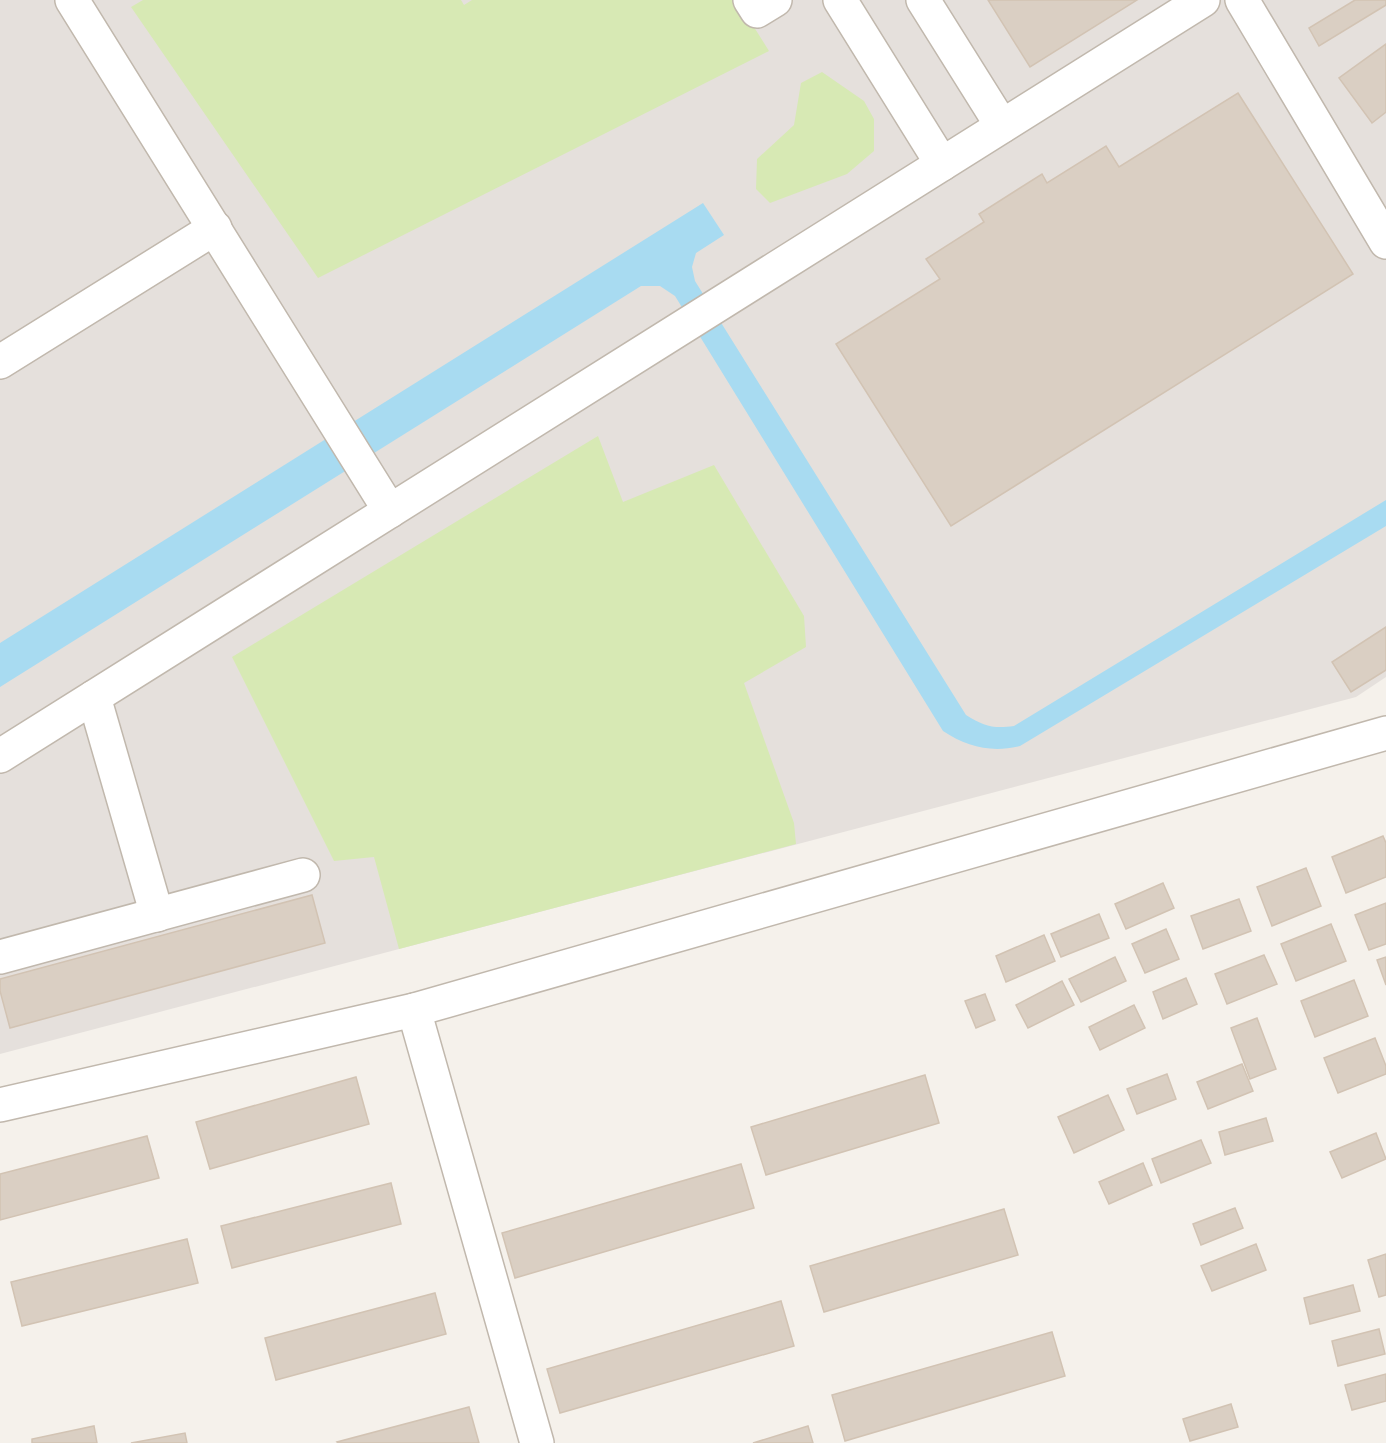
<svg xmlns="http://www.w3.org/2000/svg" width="1386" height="1443" font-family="Inter,sans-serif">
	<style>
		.industrial { fill: #e5e0dc }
		.green { fill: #d7e9b4 }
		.water { fill: #a8dbf1 }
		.building { fill: #dacfc3; stroke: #d2c3b3; stroke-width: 1.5 }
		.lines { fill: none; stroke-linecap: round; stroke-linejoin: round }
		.minor-casing { stroke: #c1b8ad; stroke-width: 36 }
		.minor { stroke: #fff; stroke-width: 33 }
	</style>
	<rect width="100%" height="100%" fill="#f5f1eb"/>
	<path class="industrial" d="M0 0H1386V677L1356 697 0 1054Z"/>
	<g class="green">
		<path d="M143 0H461L464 5 472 0H737L769 51 318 278 131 7Z"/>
		<path d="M822 72 864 101 874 119V151L847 174 770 203 756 189 757 159 794 125 801 83Z"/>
		<path d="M598 436 623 502 714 465 804 616 806 647 744 683 794 823 796 844 399 949 374 857 334 861 232 657Z"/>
	</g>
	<path class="water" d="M703 203 724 235 696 253 692 267 695 281 966 715C984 726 993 729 1014 726L1386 500V526L1020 746C992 753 967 747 943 731L675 296 660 286H641L0 687V643Z"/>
	<g class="building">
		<path d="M988 0H1137L1030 67Z"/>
		<path d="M1355 0H1386V5L1319 46 1309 28Z"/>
		<path d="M1386 44V112L1372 123 1339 78Z"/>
		<path d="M1238 93 1353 274 951 526 836 344 940 279 926 259 984 222 979 214 1042 174 1047 183 1106 146 1119 167Z"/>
		<path d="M1386 627V670L1351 692 1332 662Z"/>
		<path d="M1383 836 1386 843V877L1346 893 1332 857Z"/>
		<path d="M1306 868 1321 906 1272 926 1257 887Z"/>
		<path d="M1163 883 1174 908 1126 929 1115 904Z"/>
		<path d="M312 895 325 943 10 1028 0 991V979Z"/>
		<path d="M1239 899 1251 931 1203 949 1191 916Z"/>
		<path d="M1386 903V944L1369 950 1355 915Z"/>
		<path d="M1099 914 1109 938 1061 957 1051 934Z"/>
		<path d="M1331 924 1346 961 1296 981 1281 944Z"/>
		<path d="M1166 929 1179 959 1145 973 1132 944Z"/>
		<path d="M1044 935 1055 961 1006 982 996 956Z"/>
		<path d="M1264 955 1277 984 1227 1004 1215 974Z"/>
		<path d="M1115 957 1126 981 1081 1002 1069 979Z"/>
		<path d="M1386 957V985L1377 960Z"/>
		<path d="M1186 978 1197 1004 1163 1019 1153 992Z"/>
		<path d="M1354 980 1368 1016 1315 1037 1301 1001Z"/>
		<path d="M1062 981 1074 1005 1028 1028 1016 1005Z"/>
		<path d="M985 994 995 1020 976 1028 965 1001Z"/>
		<path d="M1134 1005 1145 1028 1100 1050 1089 1027Z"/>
		<path d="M1257 1018 1276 1069 1250 1079 1231 1028Z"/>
		<path d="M1375 1038 1386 1066V1074L1338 1093 1324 1058Z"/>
		<path d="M1242 1064 1253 1091 1208 1109 1197 1082Z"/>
		<path d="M1167 1074 1176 1099 1137 1114 1127 1089Z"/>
		<path d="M925 1075 939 1123 766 1175 751 1127Z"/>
		<path d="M356 1077 369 1124 210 1169 196 1122Z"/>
		<path d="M1108 1095 1124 1130 1074 1153 1058 1117Z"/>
		<path d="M1266 1118 1273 1141 1225 1155 1219 1132Z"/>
		<path d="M1376 1133 1386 1159 1342 1178 1330 1152Z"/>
		<path d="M147 1136 159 1178 0 1220V1174Z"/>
		<path d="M1201 1140 1211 1163 1161 1183 1152 1159Z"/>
		<path d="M1143 1163 1152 1185 1109 1204 1099 1182Z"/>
		<path d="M741 1164 754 1208 515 1278 502 1233Z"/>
		<path d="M391 1183 401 1224 232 1268 221 1226Z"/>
		<path d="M1235 1208 1243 1228 1201 1245 1193 1224Z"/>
		<path d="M1004 1209 1018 1255 824 1312 810 1266Z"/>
		<path d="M187 1239 198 1283 22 1326 11 1282Z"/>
		<path d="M1256 1244 1266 1270 1212 1291 1201 1266Z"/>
		<path d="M1386 1254V1295L1379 1297 1368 1260Z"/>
		<path d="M1353 1285 1360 1311 1310 1324 1304 1298Z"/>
		<path d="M435 1293 446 1334 276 1380 265 1338Z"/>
		<path d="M781 1301 794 1346 560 1413 547 1369Z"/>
		<path d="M1379 1329 1385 1354 1338 1366 1332 1341Z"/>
		<path d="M1052 1332 1065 1376 845 1441 832 1395Z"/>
		<path d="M1386 1374V1401L1352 1410 1345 1385Z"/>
		<path d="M1231 1404 1238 1427 1190 1441 1183 1419Z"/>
		<path d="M469 1407 479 1443H338L337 1442Z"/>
		<path d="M94 1426 97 1443H32V1439Z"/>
		<path d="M808 1426 813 1443H753Z"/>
		<path d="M185 1433 187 1443H131Z"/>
	</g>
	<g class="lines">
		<g class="minor-casing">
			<g id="minor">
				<path d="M72 0 390 511"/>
				<path d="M750 0 757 11 775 0"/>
				<path d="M840 0 942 164"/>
				<path d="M923 0 1002 126"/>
				<path d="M1242 0 1386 242"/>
				<path d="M0 362 215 228"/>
				<path d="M94 697 157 915"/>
				<path d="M0 756 1203 0"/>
				<path d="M0 957 303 875"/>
				<path d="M414 1010 537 1443"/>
				<path d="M0 1105 414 1010 1386 733"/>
			</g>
		</g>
		<use href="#minor" class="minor"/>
	</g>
</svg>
